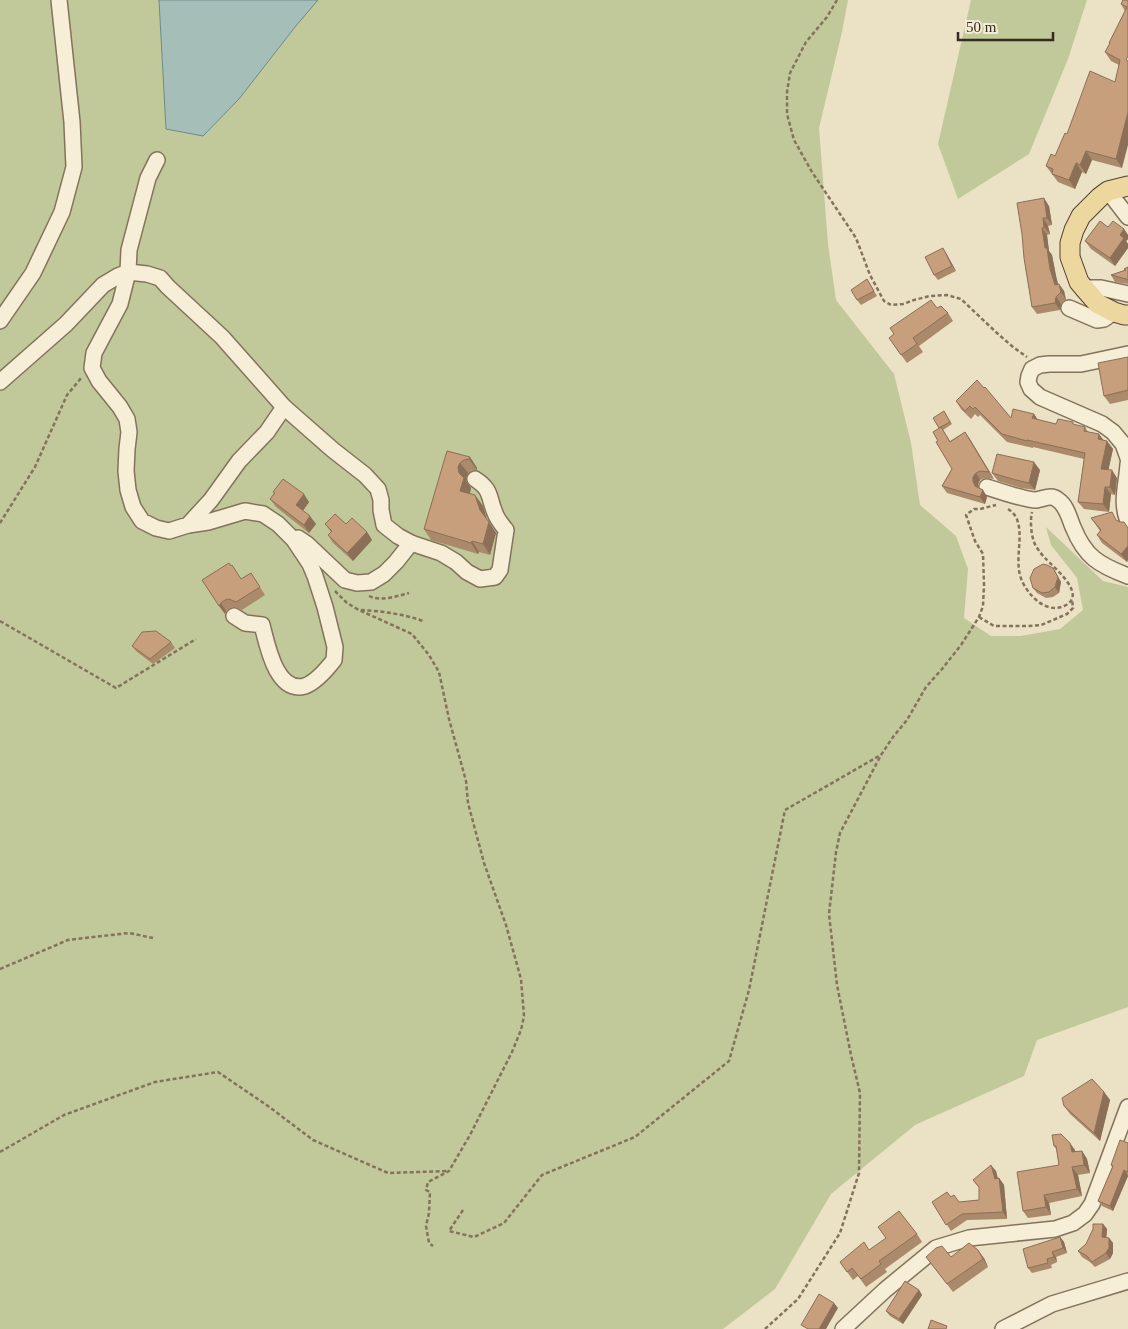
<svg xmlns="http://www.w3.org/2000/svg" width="1128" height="1329" font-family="Georgia,serif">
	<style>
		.green { fill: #c1c899 }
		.water { fill: #a6beb8; stroke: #6d8c86 }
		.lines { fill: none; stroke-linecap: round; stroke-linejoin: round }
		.minor-casing { stroke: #84735c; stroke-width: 18 }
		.major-casing { stroke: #524230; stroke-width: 21 }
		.path { stroke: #84735c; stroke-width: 2.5; stroke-dasharray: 4 2.5; stroke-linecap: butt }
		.minor { stroke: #f6eed7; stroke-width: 15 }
		.major { stroke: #ecd79e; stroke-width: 19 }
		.wall { fill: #ab896b }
		.shaded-wall { fill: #8b6f57 }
		.building { fill: #c79f7c; stroke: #8b6f57 }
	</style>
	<rect width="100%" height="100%" fill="#ebe1c4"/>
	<g class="green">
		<path d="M0 0H848L842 32 819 128 828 244 836 300 894 374 911 443 920 505 956 536 968 569 964 618 991 636H1021L1060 629 1083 610 1077 578 1051 545 1046 527 1103 581 1128 587V1007L1037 1040 1024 1076 915 1125 831 1194 775 1289 723 1329H0Z"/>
		<path d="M971 0H1087L1068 59 1029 154 958 199 938 144Z"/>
	</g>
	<path class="water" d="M159 0H318L295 27 239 99 203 136 166 129Z"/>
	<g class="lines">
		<g class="minor-casing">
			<g id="minor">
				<path d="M157 160 148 178 129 250 128 272 120 304 94 353 92 368 99 381 120 407 127 419 129 432 127 449 126 471 128 490 133 507 142 521 156 528 169 531 188 525 211 500 239 461 267 432 284 407"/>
				<path d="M1108 191 1128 217"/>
				<path d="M1084 288H1101L1128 294"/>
				<path d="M1069 308 1097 320 1104 319 1114 312"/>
				<path d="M0 321 33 273 62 212 74 167 72 122 59 0"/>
				<path d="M1128 354 1081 364H1049L1040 365 1032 369 1029 376 1028 382 1031 389 1040 397 1102 424 1113 432 1123 444 1128 458"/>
				<path d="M0 382 66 324 103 285 118 276 128 272 147 274 160 278 168 287 222 337 284 407 333 450 365 475 378 489 381 500V510L384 525 398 536 411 543 441 553 456 562 467 572 480 579 495 577 500 570 506 530C502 525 497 519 495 513 488 496 492 490 475 479"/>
				<path d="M1128 464C1127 483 1120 502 1128 521"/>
				<path d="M987 487C999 491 1025 500 1036 500 1044 499 1051 494 1058 500 1067 506 1069 518 1073 527 1085 557 1099 565 1128 576"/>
				<path d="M188 525 208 522 245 511 263 514 278 524 294 540 310 564 315 576 325 607 335 647 334 660C327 669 316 682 305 686 276 694 267 644 262 625L245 623 234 616"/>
				<path d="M298 538 307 544 345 580 357 583 371 582 384 574 396 562 411 543"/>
				<path d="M843 1329 885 1290 936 1248 969 1238 1055 1229 1073 1223 1085 1214 1092 1204 1128 1107"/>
				<path d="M1003 1329 1052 1304 1128 1281"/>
			</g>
		</g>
		<g class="major-casing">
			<path id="major" d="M1128 186 1108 191 1100 197 1081 216 1074 230 1070 243V257L1079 282 1084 288 1098 304 1114 312 1124 315H1128"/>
		</g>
		<g class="path">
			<path d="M837 0 827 17 806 42 790 73 787 92V114L794 140 812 172 856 238 870 275 884 301 891 305 903 304 914 300 930 296 947 295 961 299 998 334 1013 347 1027 357"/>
			<path d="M1008 509C1011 511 1014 514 1016 517 1025 536 1013 561 1022 581 1029 596 1046 614 1064 606 1089 595 1053 567 1045 558 1041 554 1036 547 1034 542 1031 533 1030 521 1032 512"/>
			<path d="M0 523 35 467 67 395 82 377"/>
			<path d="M335 591 347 603 359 610 412 634 429 655 439 672 449 719 466 781 468 803 484 863 506 925 521 979 524 1016 521 1030 512 1052 470 1135 449 1171 428 1182 426 1190 430 1192 429 1213 426 1226 429 1243 433 1246"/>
			<path d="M369 596C381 602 397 596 409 593"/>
			<path d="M361 610C381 611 404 614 423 621"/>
			<path d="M979 617 994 626H1028L1041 625 1053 620 1067 614 1073 608 1072 599"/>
			<path d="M0 621 116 688 196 639"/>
			<path d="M0 969 68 940 129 933 153 938"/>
			<path d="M0 1152 64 1115 155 1082 218 1072 268 1106 313 1140 388 1173 448 1171"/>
			<path d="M463 1210 449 1231 474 1237 504 1223 542 1175 635 1137 729 1061 749 990 785 810 879 756"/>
			<path d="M765 1329 798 1299 840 1233 859 1173 860 1093 851 1055 837 985 829 914 836 852 840 833 881 755 893 737 907 720 926 687 942 669 961 645 979 617 983 606 984 585 983 554 975 541 966 515 974 509H980L996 505"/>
		</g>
		<use href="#minor" class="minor"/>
		<use href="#major" class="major"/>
	</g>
	<g class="wall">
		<path d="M1122 0H1128L1122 168 1092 160 1086 174 1082 172 1075 189 1058 182 1046 166 1055 156 1067 134 1115 82 1119 65 1111 61 1105 52 1110 44 1109 43 1125 11 1121 4 1123 1Z"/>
		<path d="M1049 206 1052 225 1048 226 1050 234 1047 235 1049 251 1052 255 1056 276 1058 284H1059L1064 291 1066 300 1061 304 1060 310 1037 314 1032 307 1024 258Z"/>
		<path d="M1108 227 1124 229 1128 235V239L1126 241 1128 244V248L1115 266 1091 249 1085 241Z"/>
		<path d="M946 253 956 271 938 280 934 275Z"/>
		<path d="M1128 267V284L1115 282 1111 275 1125 270 1124 269Z"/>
		<path d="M867 279 877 296 861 305 857 300Z"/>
		<path d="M937 308 948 313 953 321 919 346 923 352 907 363 889 338Z"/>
		<path d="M1128 357V400L1110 404 1104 396Z"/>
		<path d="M956 401 1011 418 1034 414 1038 420 1056 424 1075 425 1085 427 1088 432 1104 441H1107L1113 449 1108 470 1117 478 1115 495 1111 494 1109 512 1084 509 1078 502 1084 459 1033 447V448L1007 442 980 415 978 417 975 414 971 419 961 409Z"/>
		<path d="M944 411 952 424 943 430 950 441 965 432 994 479 985 478 980 480 978 484V487L983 490 987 497 985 504 947 493 942 486 952 469 938 441Z"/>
		<path d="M447 451 470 457 477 468V470H472L468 473 466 478V481L471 488 470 493 475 495 483 506 487 520 496 533 490 555 479 552 478 554 431 540 424 529Z"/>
		<path d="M1040 470 1035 490 1021 488 998 481 992 473Z"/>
		<path d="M273 492 309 502 303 511 316 524 309 533 276 507 270 499 274 493Z"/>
		<path d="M1091 518 1118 521 1128 528V560L1127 562 1102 543 1097 535 1100 531Z"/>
		<path d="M325 524H346L367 532 372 540 353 561 333 543 328 535 331 532Z"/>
		<path d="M1053 568 1061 582 1059 593 1053 597 1046 598 1037 593 1033 588Z"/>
		<path d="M251 573 265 595 242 610 235 607 230 608 226 611 225 614 202 580 242 579Z"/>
		<path d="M171 642 175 648 153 664 136 651 132 646Z"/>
		<path d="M1104 1092 1110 1100 1100 1141 1070 1114 1064 1106Z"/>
		<path d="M1052 1135 1075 1150V1152L1082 1151 1087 1159 1090 1173 1078 1175 1082 1196 1049 1203 1051 1215 1028 1218 1023 1211 1059 1165 1057 1150 1054 1146Z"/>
		<path d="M1128 1143V1176L1113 1211 1102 1206 1098 1201 1112 1167 1111 1165Z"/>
		<path d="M996 1171 998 1178H999L1004 1185 1007 1219 967 1220 951 1231 932 1202 951 1197 959 1202 979 1200V1188L973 1180Z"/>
		<path d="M1103 1224 1107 1229 1106 1238H1109L1113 1243V1253L1110 1259 1095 1267 1090 1262 1082 1257 1078 1251 1086 1244Z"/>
		<path d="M917 1234 922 1242 885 1269 887 1272 866 1287 858 1276 853 1280 840 1262 869 1250Z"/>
		<path d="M1060 1237 1064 1242 1067 1253 1056 1257 1057 1262 1051 1265 1052 1268 1032 1273 1028 1268Z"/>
		<path d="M926 1257 984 1258 988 1267 953 1292Z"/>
		<path d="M919 1290 922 1295 903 1324 890 1316 886 1311Z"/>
	</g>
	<g class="shaded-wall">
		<path d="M1128 112V145L1122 168 1116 159Z"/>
		<path d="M1086 151 1092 160 1086 174 1080 165Z"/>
		<path d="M1076 163 1082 172 1075 189 1069 180Z"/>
		<path d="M1044 198 1049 206 1052 225 1047 218Z"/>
		<path d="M1043 218 1048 226 1050 234 1044 227Z"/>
		<path d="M1042 228 1047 235 1049 251 1052 255 1056 276 1060 292 1055 285 1045 248Z"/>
		<path d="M1124 229 1128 235V239L1126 241 1128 244V248L1115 266 1110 258 1120 235Z"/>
		<path d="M943 248 946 253 956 271 952 266Z"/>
		<path d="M1059 284 1064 291 1066 300 1061 292Z"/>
		<path d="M1056 297 1061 304 1060 310 1055 303Z"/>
		<path d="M1034 414 1039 422 1032 418Z"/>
		<path d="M965 432 970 439 994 479 989 472Z"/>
		<path d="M1099 434 1105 442 1098 439Z"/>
		<path d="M1107 441 1113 449 1107 477 1101 469Z"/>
		<path d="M470 457 477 468V470L469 459Z"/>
		<path d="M1034 462 1040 470 1035 490 1029 483Z"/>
		<path d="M460 463 468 473 466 478V481L471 488 468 501 460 491 458 467Z"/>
		<path d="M1112 470 1117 478 1115 495 1110 487Z"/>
		<path d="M976 473 980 480 978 484V488L975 486 973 481V477Z"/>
		<path d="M1105 487 1111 494 1109 512 1103 504Z"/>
		<path d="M983 490 987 497 985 504 980 497Z"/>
		<path d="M304 494 309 502 301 513 296 505Z"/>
		<path d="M475 495 483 506 487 520 480 510Z"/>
		<path d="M310 516 316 524 309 533 304 525Z"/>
		<path d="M489 522 496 533 490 555 483 544Z"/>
		<path d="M367 532 372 540 353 561 347 553Z"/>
		<path d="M472 541 479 552 478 554 471 543Z"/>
		<path d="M1128 546V560L1127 562 1121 554Z"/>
		<path d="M1053 568 1061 582 1059 593 1055 587Z"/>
		<path d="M221 603 226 611 225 614 219 606Z"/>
		<path d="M1104 1092 1110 1100 1100 1141 1094 1133Z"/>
		<path d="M1070 1143 1075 1150 1077 1160 1072 1152Z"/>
		<path d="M1082 1151 1087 1159 1090 1173 1084 1165Z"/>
		<path d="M991 1165 996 1171 999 1186 995 1179Z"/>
		<path d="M1072 1167 1078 1175 1082 1196 1077 1189Z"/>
		<path d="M1124 1170 1128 1176 1113 1211 1110 1206Z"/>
		<path d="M999 1178 1004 1185 1007 1219 1003 1212Z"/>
		<path d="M1044 1195 1049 1203 1051 1215 1046 1207Z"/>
		<path d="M1103 1224 1107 1229 1106 1243 1102 1237Z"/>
		<path d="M1060 1237 1064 1242 1067 1253 1063 1248Z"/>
		<path d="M1109 1238 1113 1243V1253L1110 1259 1106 1253Z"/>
		<path d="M978 1250 984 1258 988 1267 983 1259Z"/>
		<path d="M1052 1252 1056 1257 1057 1262 1054 1257Z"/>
		<path d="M919 1290 922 1295 903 1324 899 1319Z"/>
		<path d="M834 1303 838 1308 826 1329H819Z"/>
	</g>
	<g class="building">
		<path d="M1123 0H1128V56L1126 60 1128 61V112L1116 159 1086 151 1080 165 1076 163 1069 180 1052 174 1053 169 1046 166 1051 154 1055 156 1065 133 1067 134 1090 71 1115 82 1120 60 1105 52 1110 43H1109L1127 7 1121 4Z"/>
		<path d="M1044 198 1047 218H1043L1044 227 1042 228 1045 248H1047L1050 269 1055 285 1059 284 1061 292 1056 297 1055 303 1032 307 1024 258 1022 234 1017 203Z"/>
		<path d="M1100 221 1108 227 1113 221 1124 229 1120 235 1124 238 1110 258 1085 241Z"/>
		<path d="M943 248 952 266 934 275 925 257Z"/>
		<path d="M1128 267V280L1126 279 1111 275 1126 270 1124 269Z"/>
		<path d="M867 279 874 291 857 300 851 290Z"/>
		<path d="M931 300 937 308 941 306 948 313 913 338 917 344 901 355 889 338 894 334 890 328Z"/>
		<path d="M1128 357V390L1104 396 1098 363Z"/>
		<path d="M977 380 984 388 985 387 1011 418 1013 409 1034 414 1032 418 1056 424 1058 419 1073 422V424L1085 427 1084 431 1099 434 1098 439 1107 441 1101 469 1112 470 1110 487H1105L1103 504 1078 502 1085 453 1027 440V441L1002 434 975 407 973 409 970 406 965 411 956 401Z"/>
		<path d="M944 411 950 422 939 428 933 418Z"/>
		<path d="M941 427 950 442 965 432 989 472 980 471 976 473 973 477V481L975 486 983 490 980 497 942 486 952 469 936 442 938 441 933 432Z"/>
		<path d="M447 451 470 457 469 459 464 460 460 463 458 467 459 473 464 478 460 491 475 495 480 510 489 522 483 544 472 541 471 543 424 529Z"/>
		<path d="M997 454 1034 462 1029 483 1016 480 992 473Z"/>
		<path d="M283 479 304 494 296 505 310 516 304 525 270 499 275 493 273 492Z"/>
		<path d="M1112 512 1116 520 1120 522H1124L1128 528V546L1121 554 1097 535 1101 530 1091 518Z"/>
		<path d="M335 514 346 524 352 518 367 532 347 553 328 535 332 531 325 524Z"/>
		<path d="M229 563 231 566 232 565 241 579 251 573 260 587 236 602 229 599 225 600 221 603 219 606 202 580Z"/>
		<path d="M1043 564 1047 565 1053 568 1058 577 1055 587 1049 592 1042 593 1033 588 1030 578 1034 569Z"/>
		<path d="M156 631 171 642 150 659 132 646 142 632Z"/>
		<path d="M1092 1079 1104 1092 1094 1133 1064 1106 1062 1098Z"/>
		<path d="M1061 1134 1070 1143 1072 1152 1082 1151 1084 1165 1072 1167 1077 1189 1044 1195 1046 1207 1023 1211 1017 1172 1059 1165 1056 1146H1054L1052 1135Z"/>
		<path d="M1120 1140 1128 1143V1170L1127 1172 1124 1170 1110 1206 1098 1201 1113 1166 1111 1165Z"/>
		<path d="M991 1165 995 1179 999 1178 1003 1212 962 1214 946 1225 932 1202 947 1192 951 1197 954 1195 959 1202 979 1200V1187L973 1180Z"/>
		<path d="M899 1211 917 1234 879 1261 881 1264 861 1279 852 1268 847 1272 840 1262 864 1242 869 1250 886 1238 878 1227Z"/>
		<path d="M1093 1224H1103L1102 1237 1109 1238V1248L1106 1253 1092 1262 1087 1256 1078 1251 1086 1244 1093 1229Z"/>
		<path d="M1060 1237 1063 1248 1052 1252 1054 1257 1047 1259 1048 1263 1028 1268 1023 1249Z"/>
		<path d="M969 1243 978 1250 983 1259 947 1284 926 1257 936 1248 942 1246 951 1257Z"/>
		<path d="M905 1281 919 1290 899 1319 886 1311Z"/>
		<path d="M819 1294 834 1303 819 1329H808L801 1325Z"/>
		<path d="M931 1320 947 1326 946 1329H928Z"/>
	</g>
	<path d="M958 32v8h95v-8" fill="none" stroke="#352b1f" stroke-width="2.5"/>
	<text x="966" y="32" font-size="15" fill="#352b1f" stroke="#f3ebd3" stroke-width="4" paint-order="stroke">50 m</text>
</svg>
